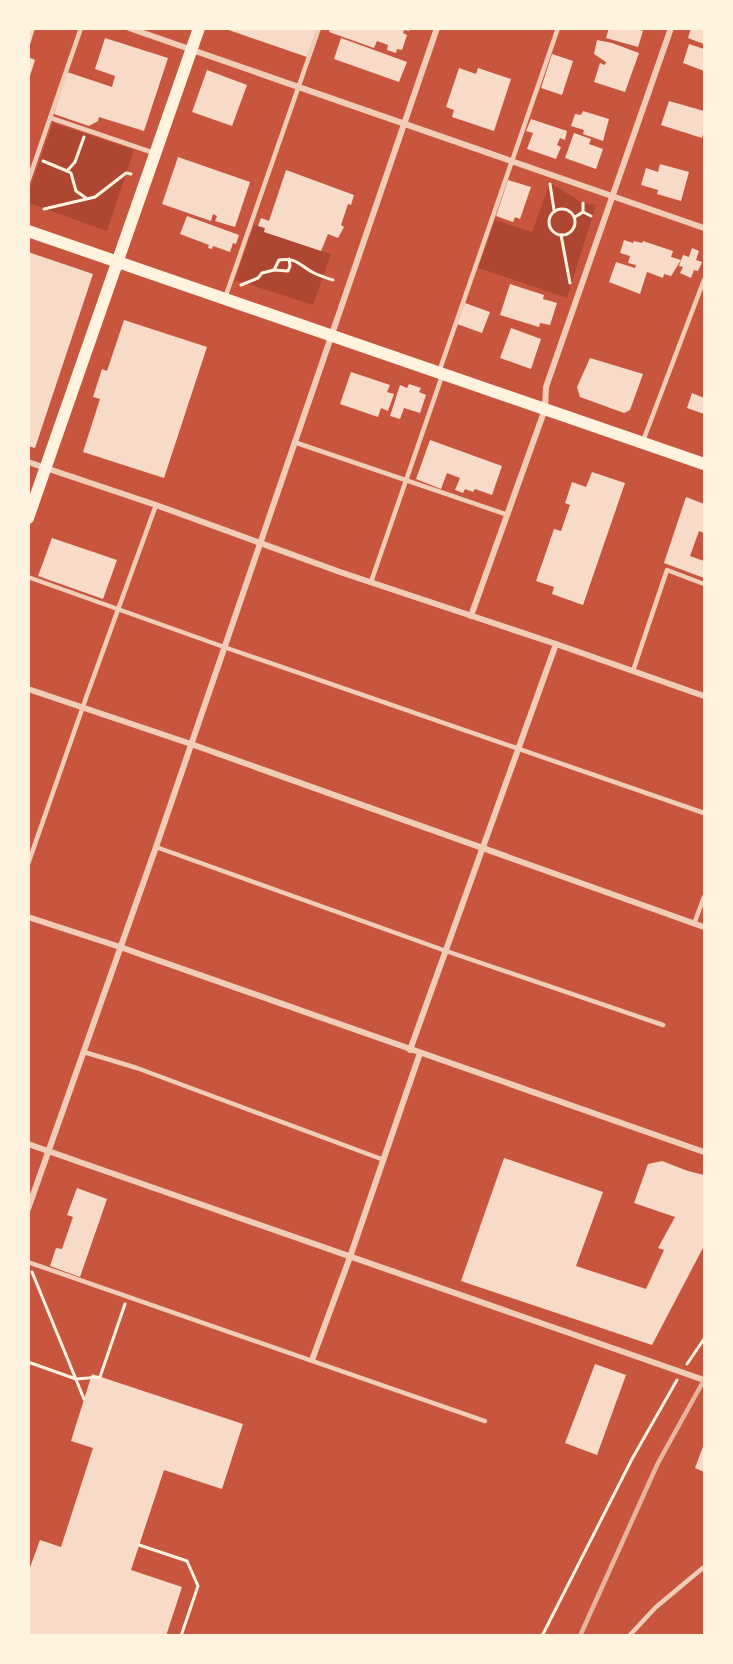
<svg xmlns="http://www.w3.org/2000/svg" width="733" height="1664" font-family="'Roboto Condensed',sans-serif">
	<style>
		.green { fill: #ae4732 }
		.building { fill: #f7dbc8 }
		.lines { fill: none; stroke-linecap: round; stroke-linejoin: round }
		.path { stroke: #fff3e0; stroke-width: 3 }
		.service { stroke: #f1ccb7; stroke-width: 4.5 }
		.minor { stroke: #f1ccb7; stroke-width: 6 }
		.secondary { stroke: #fff3e0; stroke-width: 12 }
		.rail { stroke: #e9b49f; stroke-width: 4.5 }
	</style>
	<rect width="100%" height="100%" fill="#c8553d"/>
	<g class="green">
		<path d="M53 123 134 150 107 231 29 203 28 194Z"/>
		<path d="M550 183 583 203 596 205 567 298 478 268 495 220 532 232Z"/>
		<path d="M254 225 265 228 264 232 331 254 313 305 235 280Z"/>
	</g>
	<g class="building">
		<path d="M28 28H35L29 48H28Z"/>
		<path d="M223 28H317L307 57Z"/>
		<path d="M330 28H410L409 31 404 30 403 33 407 35 402 50 397 49 396 53 387 50 388 45 377 41 374 48 329 32Z"/>
		<path d="M609 28H634L643 31 638 47 606 38Z"/>
		<path d="M691 28H704V44L688 38Z"/>
		<path d="M105 38 168 58 144 131 99 117 98 121 89 126 54 114 67 72 112 87 115 76 95 69Z"/>
		<path d="M341 38 407 62 399 82 334 59Z"/>
		<path d="M597 40 612 43 639 53 625 92 594 82 600 63 605 65 606 62 594 54Z"/>
		<path d="M689 44 704 49V71L683 63Z"/>
		<path d="M552 54 573 61 562 95 541 88Z"/>
		<path d="M28 57 35 60 29 79H28Z"/>
		<path d="M459 68 476 74 478 68 511 79 494 131 452 117 454 110 446 107Z"/>
		<path d="M207 70 247 85 232 126 192 112Z"/>
		<path d="M669 101 704 111V129L702 138 661 125Z"/>
		<path d="M583 111 609 119 603 141 583 134 584 130 571 126 575 114 581 115Z"/>
		<path d="M531 119 567 131 565 140 560 138 557 145 561 147 556 159 527 149 533 133 526 131Z"/>
		<path d="M574 133 591 139 589 144 603 149 596 169 565 158Z"/>
		<path d="M178 157 250 182 235 227 215 221 217 216 213 214 211 221 162 204Z"/>
		<path d="M660 164 689 172 681 201 657 194 658 190 641 185 646 168 658 172Z"/>
		<path d="M286 170 354 195 351 205 348 204 341 225 344 227 338 238 328 234 321 251 264 232 265 228 258 226 261 218 269 221Z"/>
		<path d="M508 180 531 187 520 219 515 217 513 222 496 216Z"/>
		<path d="M187 216 239 235 236 244 233 243 230 252 213 246 212 249 208 248 209 245 180 234Z"/>
		<path d="M624 240 633 243 634 241 642 243 643 241 673 251 671 257 681 260 671 276 664 274 663 278 647 272 640 294 609 282 616 262 635 268 636 265 628 263 630 256 620 253Z"/>
		<path d="M692 248 699 251 696 260 702 262 698 271 694 270 691 278 680 273 683 267 679 266 683 255 689 257Z"/>
		<path d="M28 252 93 274 35 448 28 446Z"/>
		<path d="M510 284 544 295 543 299 557 303 550 325 540 323 539 327 500 315Z"/>
		<path d="M465 303 490 312 482 333 457 324Z"/>
		<path d="M124 320 207 347 164 478 83 452 100 399 93 397 102 369 107 371Z"/>
		<path d="M511 328 541 339 531 369 500 358Z"/>
		<path d="M590 358 643 374 630 410 624 413 580 397 577 387Z"/>
		<path d="M351 372 390 385 387 392 394 394 388 411 381 408 378 417 340 404Z"/>
		<path d="M409 384 421 388 419 392 426 395 420 413 404 408 400 419 390 416 400 385 407 388Z"/>
		<path d="M692 393 704 398V414L687 408Z"/>
		<path d="M430 440 502 466 492 495 475 489 473 492 465 489 463 493 455 490 460 478 447 473 441 489 416 479Z"/>
		<path d="M592 472 625 483 583 605 552 594 554 587 536 581 554 529 561 531 570 505 565 503 572 482 586 487Z"/>
		<path d="M686 497 704 504V533L699 531 690 556 704 561V578L664 563Z"/>
		<path d="M52 538 117 560 103 599 38 576Z"/>
		<path d="M504 1158 603 1192 576 1266 646 1289 664 1250 658 1248 675 1217 634 1203 648 1164 662 1161 688 1171 704 1175V1246L652 1345 461 1281Z"/>
		<path d="M77 1188 107 1199 80 1277 50 1266 56 1248 62 1249 73 1217 67 1215Z"/>
		<path d="M595 1364 626 1375 597 1455 565 1443Z"/>
		<path d="M92 1374 243 1424 222 1489 164 1470 131 1570 182 1587 166 1636H28V1573L40 1540 61 1547 93 1448 71 1441Z"/>
		<path d="M704 1444V1472L695 1468Z"/>
	</g>
	<g class="lines">
		<g class="path">
			<path d="M84 137 75 162 67 171 71 173 76 191 86 198"/>
			<path d="M43 161 67 171"/>
			<path d="M550 184 554 210"/>
			<circle cx="562" cy="222" r="13"/>
			<path d="M44 209 95 197 126 173 131 174"/>
			<path d="M583 212V203"/>
			<path d="M575 217 583 212 591 216"/>
			<path d="M561 235 570 283"/>
			<path d="M274 270 288 271 290 266 289 259"/>
			<path d="M241 285 258 278 262 273 274 270 279 260C297 257 300 266 314 273 320 276 327 278 333 280"/>
			<path d="M32 1272 84 1399"/>
			<path d="M28 1362 76 1379 100 1377 125 1304"/>
			<path d="M687 1364 704 1339"/>
			<path d="M139 1545 187 1561 198 1586 181 1636"/>
			<path d="M542 1636 632 1459 677 1380"/>
		</g>
		<g class="service">
			<path d="M51 118 154 153"/>
			<path d="M28 182 81 28"/>
			<path d="M225 298 319 28"/>
			<path d="M439 372 558 28"/>
			<path d="M643 441 704 280"/>
			<path d="M294 442 508 515"/>
			<path d="M28 577 224 647 704 813"/>
			<path d="M371 582 442 376"/>
			<path d="M633 671 667 570 704 584"/>
			<path d="M156 847 446 951 663 1025"/>
			<path d="M28 864 87 695 156 505"/>
			<path d="M694 924 704 897"/>
			<path d="M84 1052 137 1068 384 1160"/>
			<path d="M28 1262 485 1421"/>
			<path d="M629 1636 656 1607 704 1567"/>
		</g>
		<g class="minor">
			<path d="M129 28 704 228"/>
			<path d="M28 462 156 505 340 572 556 644 704 696"/>
			<path d="M471 616 545 409 546 387 671 28"/>
			<path d="M28 689 191 744 704 927"/>
			<path d="M28 917 120 947 704 1152"/>
			<path d="M410 1050 556 644"/>
			<path d="M28 1144 704 1380"/>
			<path d="M28 1209 156 847 437 28"/>
			<path d="M312 1360 350 1257 420 1053"/>
		</g>
		<g class="secondary">
			<path d="M28 231 704 464"/>
			<path d="M28 518 199 28"/>
		</g>
		<path class="rail" d="M580 1636 658 1463 704 1380"/>
	</g>
	<rect width="733" height="1664" fill="none" stroke="#fff3e0" stroke-width="60"/>
</svg>
